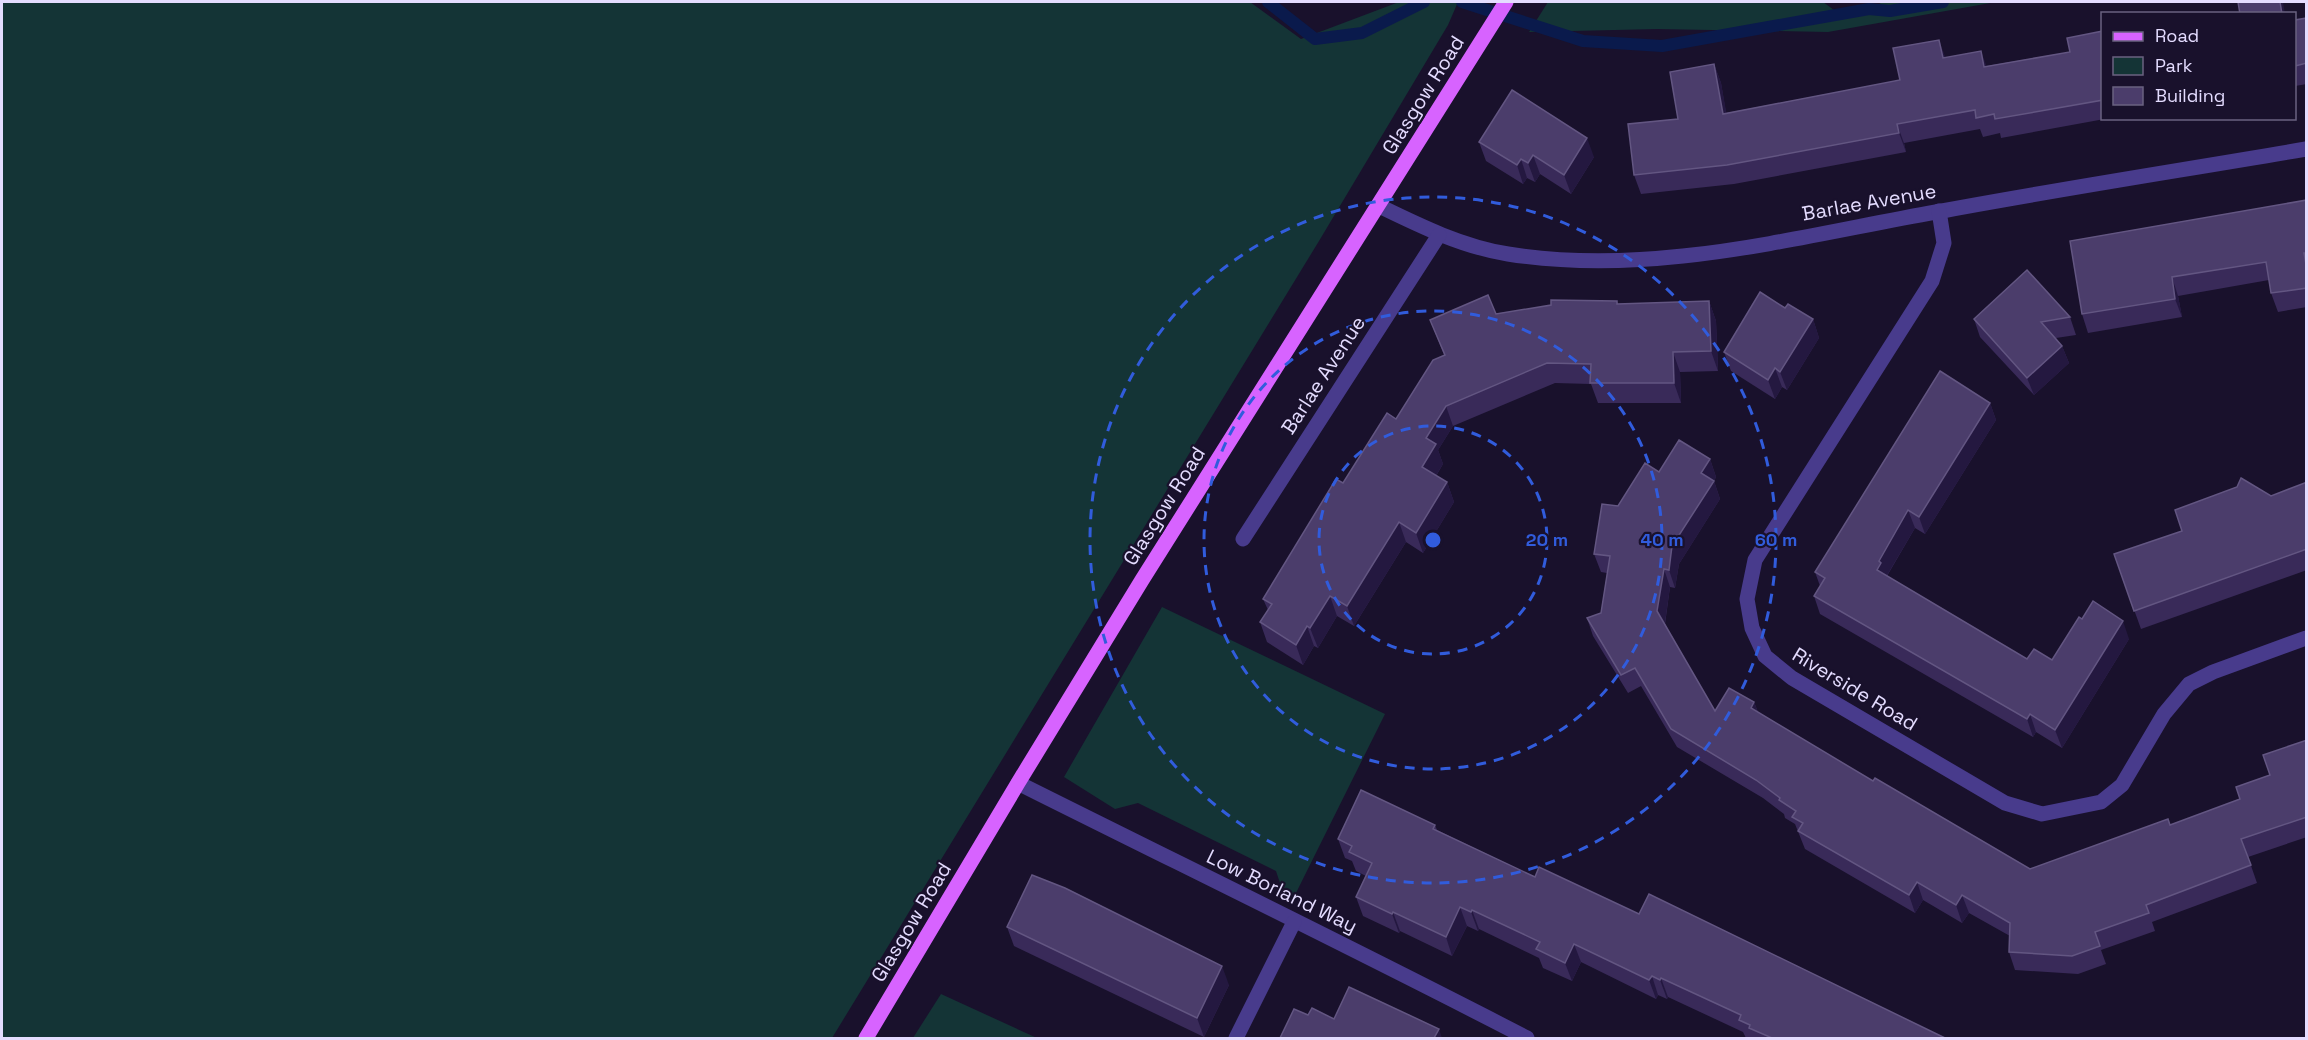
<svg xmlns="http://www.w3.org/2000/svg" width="2308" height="1040" font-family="'Space Grotesk',sans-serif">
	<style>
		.green { fill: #143436 }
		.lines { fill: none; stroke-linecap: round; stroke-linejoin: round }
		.stream { stroke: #0a1a4c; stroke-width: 12 }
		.minor { stroke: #483b8c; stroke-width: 15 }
		.major { stroke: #d763ff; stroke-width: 15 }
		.wall { fill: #392a59 }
		.shaded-wall { fill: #241840 }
		.building { fill: #4b3d6b; stroke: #635682; stroke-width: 1.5 }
		.ring { fill: none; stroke: #315cdc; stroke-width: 3; stroke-dasharray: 10 8 }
		.labels { text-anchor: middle; stroke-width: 4.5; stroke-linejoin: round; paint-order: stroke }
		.street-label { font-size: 20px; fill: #e4dcff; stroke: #19112c }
		.centre { fill: #315cdc; stroke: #19112c; stroke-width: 3 }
		.ring-label { font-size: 18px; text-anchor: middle; font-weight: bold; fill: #315cdc; stroke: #19112c; stroke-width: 4.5; stroke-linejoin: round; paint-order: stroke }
	</style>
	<rect width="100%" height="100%" fill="#19112c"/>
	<g class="green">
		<path d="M2 2H1250L1301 39 1399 2H1458L1448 25 1319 241 832 1038H2Z"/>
		<path d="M1548 2H1823L1834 10 1869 9 1883 2H1996L1828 32 1657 29 1529 32Z"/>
		<path d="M1162 607 1385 714 1294 897 1281 886 1276 871 1138 803 1115 809 1064 777Z"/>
		<path d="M941 994 1037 1038H913Z"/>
	</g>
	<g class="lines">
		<g class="stream">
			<path d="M1268 2 1315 39 1362 33 1424 2"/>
			<path d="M1462 2 1583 41 1662 46 1869 9 1890 11 1943 2"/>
		</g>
		<g class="minor">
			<path d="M1379 206C1420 226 1463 247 1508 254 1652 277 1795 237 1936 212 2059 189 2183 170 2306 149"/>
			<path d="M1939 211 1944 243 1932 281 1755 560 1747 599 1752 628 1765 656 1792 678 2005 803 2042 814 2101 802 2122 785 2164 714 2189 684 2213 672 2306 638"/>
			<path d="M1243 539 1439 235"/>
			<path d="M1018 783C1188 868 1359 951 1527 1038"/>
			<path d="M1236 1038 1294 922"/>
		</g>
		<path class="major" d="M866 1038 1018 783 1142 580 1506 2"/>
	</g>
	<g class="wall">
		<path d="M2307 18V84L2295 86V20Z"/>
		<path d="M2103 31V118H2110L2001 138 2000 133 1983 137 1980 129 1904 143 1906 152 1734 184 1641 194 1634 175 1678 119 1714 64 1721 83 1726 113 1900 80 1946 57 1986 66 2070 52Z"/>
		<path d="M1479 142 1594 157 1571 194 1540 174 1535 182 1527 178 1523 184 1486 161Z"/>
		<path d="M2307 200V307L2278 312 2271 293 2269 280 2178 296 2182 317 2088 333 2082 314Z"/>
		<path d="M1617 301 1618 304 1709 301 1716 321 1718 371 1680 372 1681 403H1598L1591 384 1555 383 1453 426 1438 450 1443 464 1436 476 1447 482 1454 502 1423 553 1406 542 1354 626 1337 616 1318 648 1314 646 1303 665 1267 642 1260 622 1268 610 1263 599 1444 355 1430 320Z"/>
		<path d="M1785 308 1813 319 1819 338 1787 390 1782 387 1775 399 1731 371 1724 352Z"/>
		<path d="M2070 317 2076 335 2056 338 2062 346 2069 363 2034 395 1980 337 1974 319Z"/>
		<path d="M1990 403 1996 420 1925 534 1915 528 1887 576 2027 659 2052 660 2129 639 2062 748 2036 732 2033 737 1820 614 1814 596 1820 586 1815 572Z"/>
		<path d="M1710 459 1716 477 1714 481 1720 499 1679 564 1675 588 1670 587 1665 624 1715 711 1754 702 1758 712 1873 781 2030 869 2170 825 2240 799 2270 775 2307 740V837L2248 857 2257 883 2152 922 2155 931 2101 950 2106 964 2078 974 2015 970 2009 952 2010 936 1969 913 1962 923 1923 900 1915 913 1805 849 1795 824 1785 818 1784 814 1763 798 1677 747 1641 686 1628 693 1593 636 1587 618 1601 613 1607 573 1601 572 1594 554 1618 506 1659 472Z"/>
		<path d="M2307 482V570L2141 629 2114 554 2182 531Z"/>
		<path d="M1435 825 1437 830 1535 877 1639 914 1895 1015 1945 1038H1746L1743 1032 1668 997 1667 999 1658 995 1656 999 1581 962 1572 981 1543 968 1539 958 1479 929 1478 931 1467 926 1452 956 1400 931 1399 933 1363 916 1356 897 1366 876 1356 871 1352 861 1345 858 1338 839Z"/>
		<path d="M1007 927 1229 985 1204 1037 1014 946Z"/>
	</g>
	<g class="shaded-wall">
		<path d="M2280 2H2283L2285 14H2282Z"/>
		<path d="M1939 40 1946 59 1943 58Z"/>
		<path d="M1981 51 1988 70 1984 67Z"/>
		<path d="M1714 64 1721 83 1730 133 1723 114Z"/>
		<path d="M1897 124 1904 143 1906 152 1899 133Z"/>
		<path d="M1587 138 1594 157 1571 194 1564 175Z"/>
		<path d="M1533 155 1540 174 1535 182 1528 163Z"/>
		<path d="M1521 159 1527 178 1523 184 1517 165Z"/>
		<path d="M2172 277 2178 296 2182 317 2175 299Z"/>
		<path d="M1709 301 1716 321 1718 371 1711 351Z"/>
		<path d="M1813 319 1819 338 1787 390 1780 372Z"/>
		<path d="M2062 346 2069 363 2034 395 2027 378Z"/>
		<path d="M1673 352 1680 372 1681 403 1674 383Z"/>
		<path d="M1775 368 1782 387 1775 399 1768 380Z"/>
		<path d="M1990 403 1996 420 1925 534 1919 517Z"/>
		<path d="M1446 406 1453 426 1438 450 1443 464 1429 487 1422 467 1426 438Z"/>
		<path d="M1710 459 1716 477 1714 481 1720 499 1679 564 1675 588 1669 570 1672 546 1701 473Z"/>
		<path d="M1447 482 1454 502 1423 553 1416 533Z"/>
		<path d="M1908 510 1915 528 1886 577 1877 570 1879 561Z"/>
		<path d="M1399 522 1406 542 1354 626 1347 606Z"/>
		<path d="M1664 569 1670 587 1664 629 1657 611Z"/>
		<path d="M1330 596 1337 616 1318 648 1310 628Z"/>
		<path d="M2123 621 2129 639 2062 748 2055 730Z"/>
		<path d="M1307 626 1314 646 1303 665 1296 645Z"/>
		<path d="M1754 702 1761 720 1751 708Z"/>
		<path d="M2030 714 2036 732 2033 737 2027 719Z"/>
		<path d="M1917 882 1923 900 1915 913 1909 895Z"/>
		<path d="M1962 895 1969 913 1962 923 1956 905Z"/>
		<path d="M1460 907 1467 926 1452 956 1446 937Z"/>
		<path d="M1472 910 1479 929 1478 931 1471 912Z"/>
		<path d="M1393 912 1400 931 1399 933 1392 914Z"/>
		<path d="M1574 944 1581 962 1572 981 1565 963Z"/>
		<path d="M1222 966 1229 985 1204 1037 1197 1018Z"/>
		<path d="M1652 976 1658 995 1656 999 1649 980Z"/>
		<path d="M1661 978 1668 997 1667 999 1660 980Z"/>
		<path d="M1439 1029 1442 1038H1434Z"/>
	</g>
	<g class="building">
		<path d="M2238 2H2280L2282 14H2240Z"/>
		<path d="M2307 18V63L2295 66V20Z"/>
		<path d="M2103 31V100L1995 119 1994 114 1976 118 1975 110 1897 124 1899 133 1727 165 1634 175 1628 124 1678 119 1670 72 1714 64 1723 114 1900 80 1893 48 1939 40 1943 58 1981 51 1984 67 2070 52 2067 38Z"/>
		<path d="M1512 90 1587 138 1564 175 1533 155 1528 163 1521 159 1517 165 1479 142Z"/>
		<path d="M2307 200V253H2304L2307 270V288L2271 293 2266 262 2172 277 2175 299 2082 314 2070 241Z"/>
		<path d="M2027 270 2070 317 2041 322 2062 346 2027 378 1974 319Z"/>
		<path d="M1760 292 1785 308 1788 304 1813 319 1780 372 1775 368 1768 380 1724 352Z"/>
		<path d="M1488 295 1496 314 1551 305V300L1617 301V304L1709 301 1711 351 1673 352 1674 383H1590L1591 364 1547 363 1446 406 1426 438 1436 444 1422 467 1447 482 1416 533 1399 522 1347 606 1330 596 1310 628 1307 626 1296 645 1260 622 1272 604 1263 599 1336 479 1343 483 1387 413 1396 419 1433 360 1445 355 1430 320Z"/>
		<path d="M1940 371 1990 403 1919 517 1908 510 1879 561 1881 563 1877 570 2027 659 2034 649 2052 660 2079 617 2082 619 2093 601 2123 621 2055 730 2030 714 2027 719 1814 596 1825 578 1815 572Z"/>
		<path d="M1679 440 1710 459 1701 473 1714 481 1672 546 1669 570 1664 569 1657 611 1715 711 1729 688 1754 702 1751 708 1873 781 1875 778 2030 869 2168 819 2170 825 2240 799 2236 787 2270 775 2263 755 2307 740V817L2241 839 2251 865 2146 905 2149 913 2095 932 2100 946 2072 956 2009 952 2010 923 1962 895 1956 905 1917 882 1909 895 1798 831 1803 823 1792 817 1796 811 1779 800 1780 798 1756 780 1671 729 1635 668 1621 675 1587 618 1601 613 1610 556 1594 554 1602 504 1618 506 1645 463 1659 472Z"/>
		<path d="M2241 478 2271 496 2307 482V549L2134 611 2114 554 2182 531 2175 510 2237 487Z"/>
		<path d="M1361 790 1435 825 1433 829 1535 877 1539 867 1639 914 1649 894 1945 1038H1772L1749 1028 1750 1025 1739 1020 1741 1015 1661 978 1660 980 1652 976 1649 980 1574 944 1565 963 1536 949 1540 942 1472 910 1471 912 1460 907 1446 937 1393 912 1392 914 1356 897 1372 863 1349 852 1352 846 1338 839Z"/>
		<path d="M1032 875 1065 888 1222 966 1197 1018 1007 927Z"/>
		<path d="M1349 987 1439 1029 1434 1038H1280L1294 1009 1308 1015 1312 1008 1334 1019Z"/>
	</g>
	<g class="ring">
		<circle cx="1433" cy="540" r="114"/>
		<circle cx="1433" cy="540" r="229"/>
		<circle cx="1433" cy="540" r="343"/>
	</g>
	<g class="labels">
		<g class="street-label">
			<text transform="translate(1423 95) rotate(-58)" y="7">Glasgow Road</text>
			<text transform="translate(1869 202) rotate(-10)" y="7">Barlae Avenue</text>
			<text transform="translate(1323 375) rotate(-57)" y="7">Barlae Avenue</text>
			<text transform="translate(1164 506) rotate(-58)" y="7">Glasgow Road</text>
			<text transform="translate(1855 689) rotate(31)" y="7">Riverside Road</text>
			<text transform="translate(1282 891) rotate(26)" y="7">Low Borland Way</text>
			<text transform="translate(911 922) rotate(-59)" y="7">Glasgow Road</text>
		</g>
	</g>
	<circle cx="1433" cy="540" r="9" class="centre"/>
	<g class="ring-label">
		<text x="1547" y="546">20 m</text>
		<text x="1662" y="546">40 m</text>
		<text x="1776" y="546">60 m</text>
	</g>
	<rect width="2308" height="1040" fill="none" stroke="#e4dcff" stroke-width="6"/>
	<rect x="2101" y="12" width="195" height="108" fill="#19112c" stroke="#6a6280" stroke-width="1.5"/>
	<rect x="2113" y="32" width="30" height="9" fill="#d763ff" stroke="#6a6280" stroke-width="1.5"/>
	<text x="2155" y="42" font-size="18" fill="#e4dcff">Road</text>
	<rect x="2113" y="57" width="30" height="18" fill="#143436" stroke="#6a6280" stroke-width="1.5"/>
	<text x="2155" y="72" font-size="18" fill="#e4dcff">Park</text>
	<rect x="2113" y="87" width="30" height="18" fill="#4b3d6b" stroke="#6a6280" stroke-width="1.5"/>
	<text x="2155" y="102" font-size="18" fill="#e4dcff">Building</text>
</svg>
